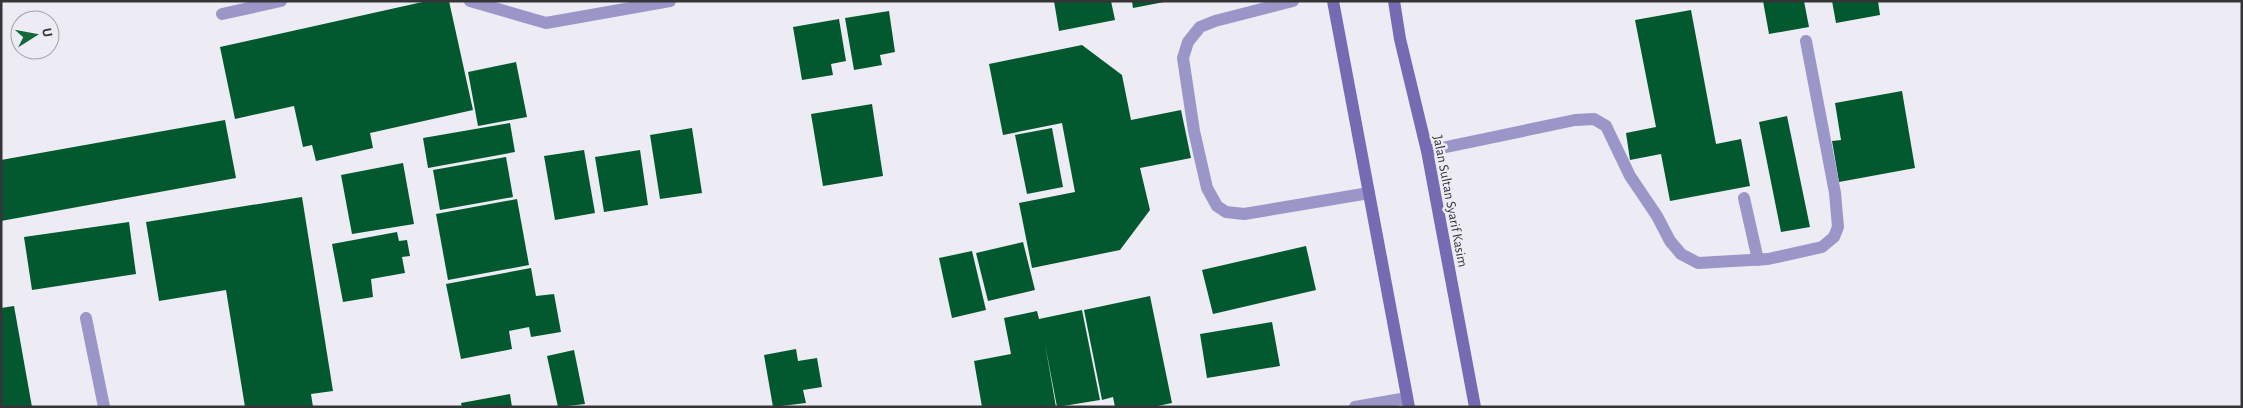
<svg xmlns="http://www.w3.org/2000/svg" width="2243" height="408" font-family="'Alegreya Sans',sans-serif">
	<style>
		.building { fill: #03592f }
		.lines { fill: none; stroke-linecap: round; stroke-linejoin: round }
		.lane { stroke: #9a96c8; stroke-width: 12 }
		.street { stroke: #9a96c8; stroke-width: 12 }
		.secondary { stroke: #746bb3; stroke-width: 12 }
		.labels { text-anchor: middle; stroke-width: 5; stroke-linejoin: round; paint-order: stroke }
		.street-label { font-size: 14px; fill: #353437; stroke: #edecf4 }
	</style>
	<rect width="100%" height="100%" fill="#edecf4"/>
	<g class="building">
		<path d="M427 1H449L473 110 370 133 373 148 316 161 312 145 303 147 294 106 235 119 220 47Z"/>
		<path d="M1054 1H1111L1115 20 1059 31Z"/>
		<path d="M1132 1H1164V2L1133 8Z"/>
		<path d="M1763 1H1804L1809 27 1769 34Z"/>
		<path d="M1832 1H1878L1880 15 1836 23Z"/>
		<path d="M1691 10 1716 144 1741 139 1750 186 1670 201 1661 154 1630 160 1626 133 1656 127 1635 20Z"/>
		<path d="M889 11 895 52 880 55 882 65 854 70 845 18Z"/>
		<path d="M839 19 846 61 831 64 833 75 802 80 793 27Z"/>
		<path d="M1082 45 1122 75 1131 120 1181 110 1191 158 1140 168 1150 210 1120 250 1032 268 1019 203 1075 192 1062 123 1003 135 989 64Z"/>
		<path d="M516 62 527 117 478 126 468 72Z"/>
		<path d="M1902 91 1915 168 1839 182 1832 141 1841 140 1835 103Z"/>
		<path d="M872 104 883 176 823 186 811 114Z"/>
		<path d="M1787 116 1810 227 1781 232 1759 122Z"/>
		<path d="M225 120 236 178 1 221V160Z"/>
		<path d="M510 123 515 152 428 168 423 138Z"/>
		<path d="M692 128 702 193 660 199 650 135Z"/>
		<path d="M1052 128 1063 187 1027 194 1015 135Z"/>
		<path d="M584 150 595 213 555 220 544 156Z"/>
		<path d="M640 150 648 205 604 212 595 157Z"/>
		<path d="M506 157 513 197 440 210 433 170Z"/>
		<path d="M403 163 414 224 352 234 341 175Z"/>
		<path d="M302 197 333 391 311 394 313 407H245L226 290 159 301 146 222Z"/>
		<path d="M517 199 529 265 448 280 436 214Z"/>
		<path d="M129 222 136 274 32 290 24 237Z"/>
		<path d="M397 232 399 241 407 240 410 256 402 257 405 273 371 279 373 297 343 302 332 244Z"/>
		<path d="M1023 242 1035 290 988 301 976 253Z"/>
		<path d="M1306 246 1316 290 1213 314 1202 270Z"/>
		<path d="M972 251 986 310 952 318 939 258Z"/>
		<path d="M531 268 536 296 554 294 561 332 531 337 529 327 509 331 512 349 461 359 446 284Z"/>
		<path d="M1150 296 1172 403 1153 407H1115L1113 397 1102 400 1084 310Z"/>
		<path d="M14 306 32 407H1V308Z"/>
		<path d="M1082 310 1100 400 1057 407 1045 344 1056 407H982L974 361 1011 354 1004 318 1037 311 1039 319Z"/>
		<path d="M1272 322 1280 366 1207 378 1200 334Z"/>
		<path d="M796 349 798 361 817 358 822 387 803 390 806 403 773 407 764 355Z"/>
		<path d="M574 350 585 404 558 407 547 356Z"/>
		<path d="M510 394 512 407H462L461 403Z"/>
	</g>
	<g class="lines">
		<g class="lane">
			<path d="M470 1 546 23 670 1"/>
			<path d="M1293 1 1215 21 1200 27 1188 42 1183 58 1194 131 1207 188 1217 206 1226 212 1244 214 1369 193"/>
			<path d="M222 14 281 1"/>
			<path d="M1427 151 1575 120 1594 119 1606 126 1630 176 1657 216 1670 241 1681 254 1698 263 1768 259 1822 247 1834 237 1838 227 1835 193 1806 41"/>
			<path d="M1744 198 1758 260"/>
			<path d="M86 318 104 407"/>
		</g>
		<path class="street" d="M1355 407 1407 398"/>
		<g class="secondary">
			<path d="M1333 1 1409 407"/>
			<path d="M1394 1 1400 39 1427 151 1475 407"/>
		</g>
	</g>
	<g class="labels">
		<g class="street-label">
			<text transform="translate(1451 201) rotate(79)" y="5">Jalan Sultan Syarif Kasim</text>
		</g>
	</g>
	<rect width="2243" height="408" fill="none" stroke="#353437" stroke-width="5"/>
	<g transform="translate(35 35) rotate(79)"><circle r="24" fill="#edecf4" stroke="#a3a2a8"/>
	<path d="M0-4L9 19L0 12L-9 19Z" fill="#14693b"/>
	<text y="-8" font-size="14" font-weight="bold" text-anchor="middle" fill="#353437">U</text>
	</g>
</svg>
